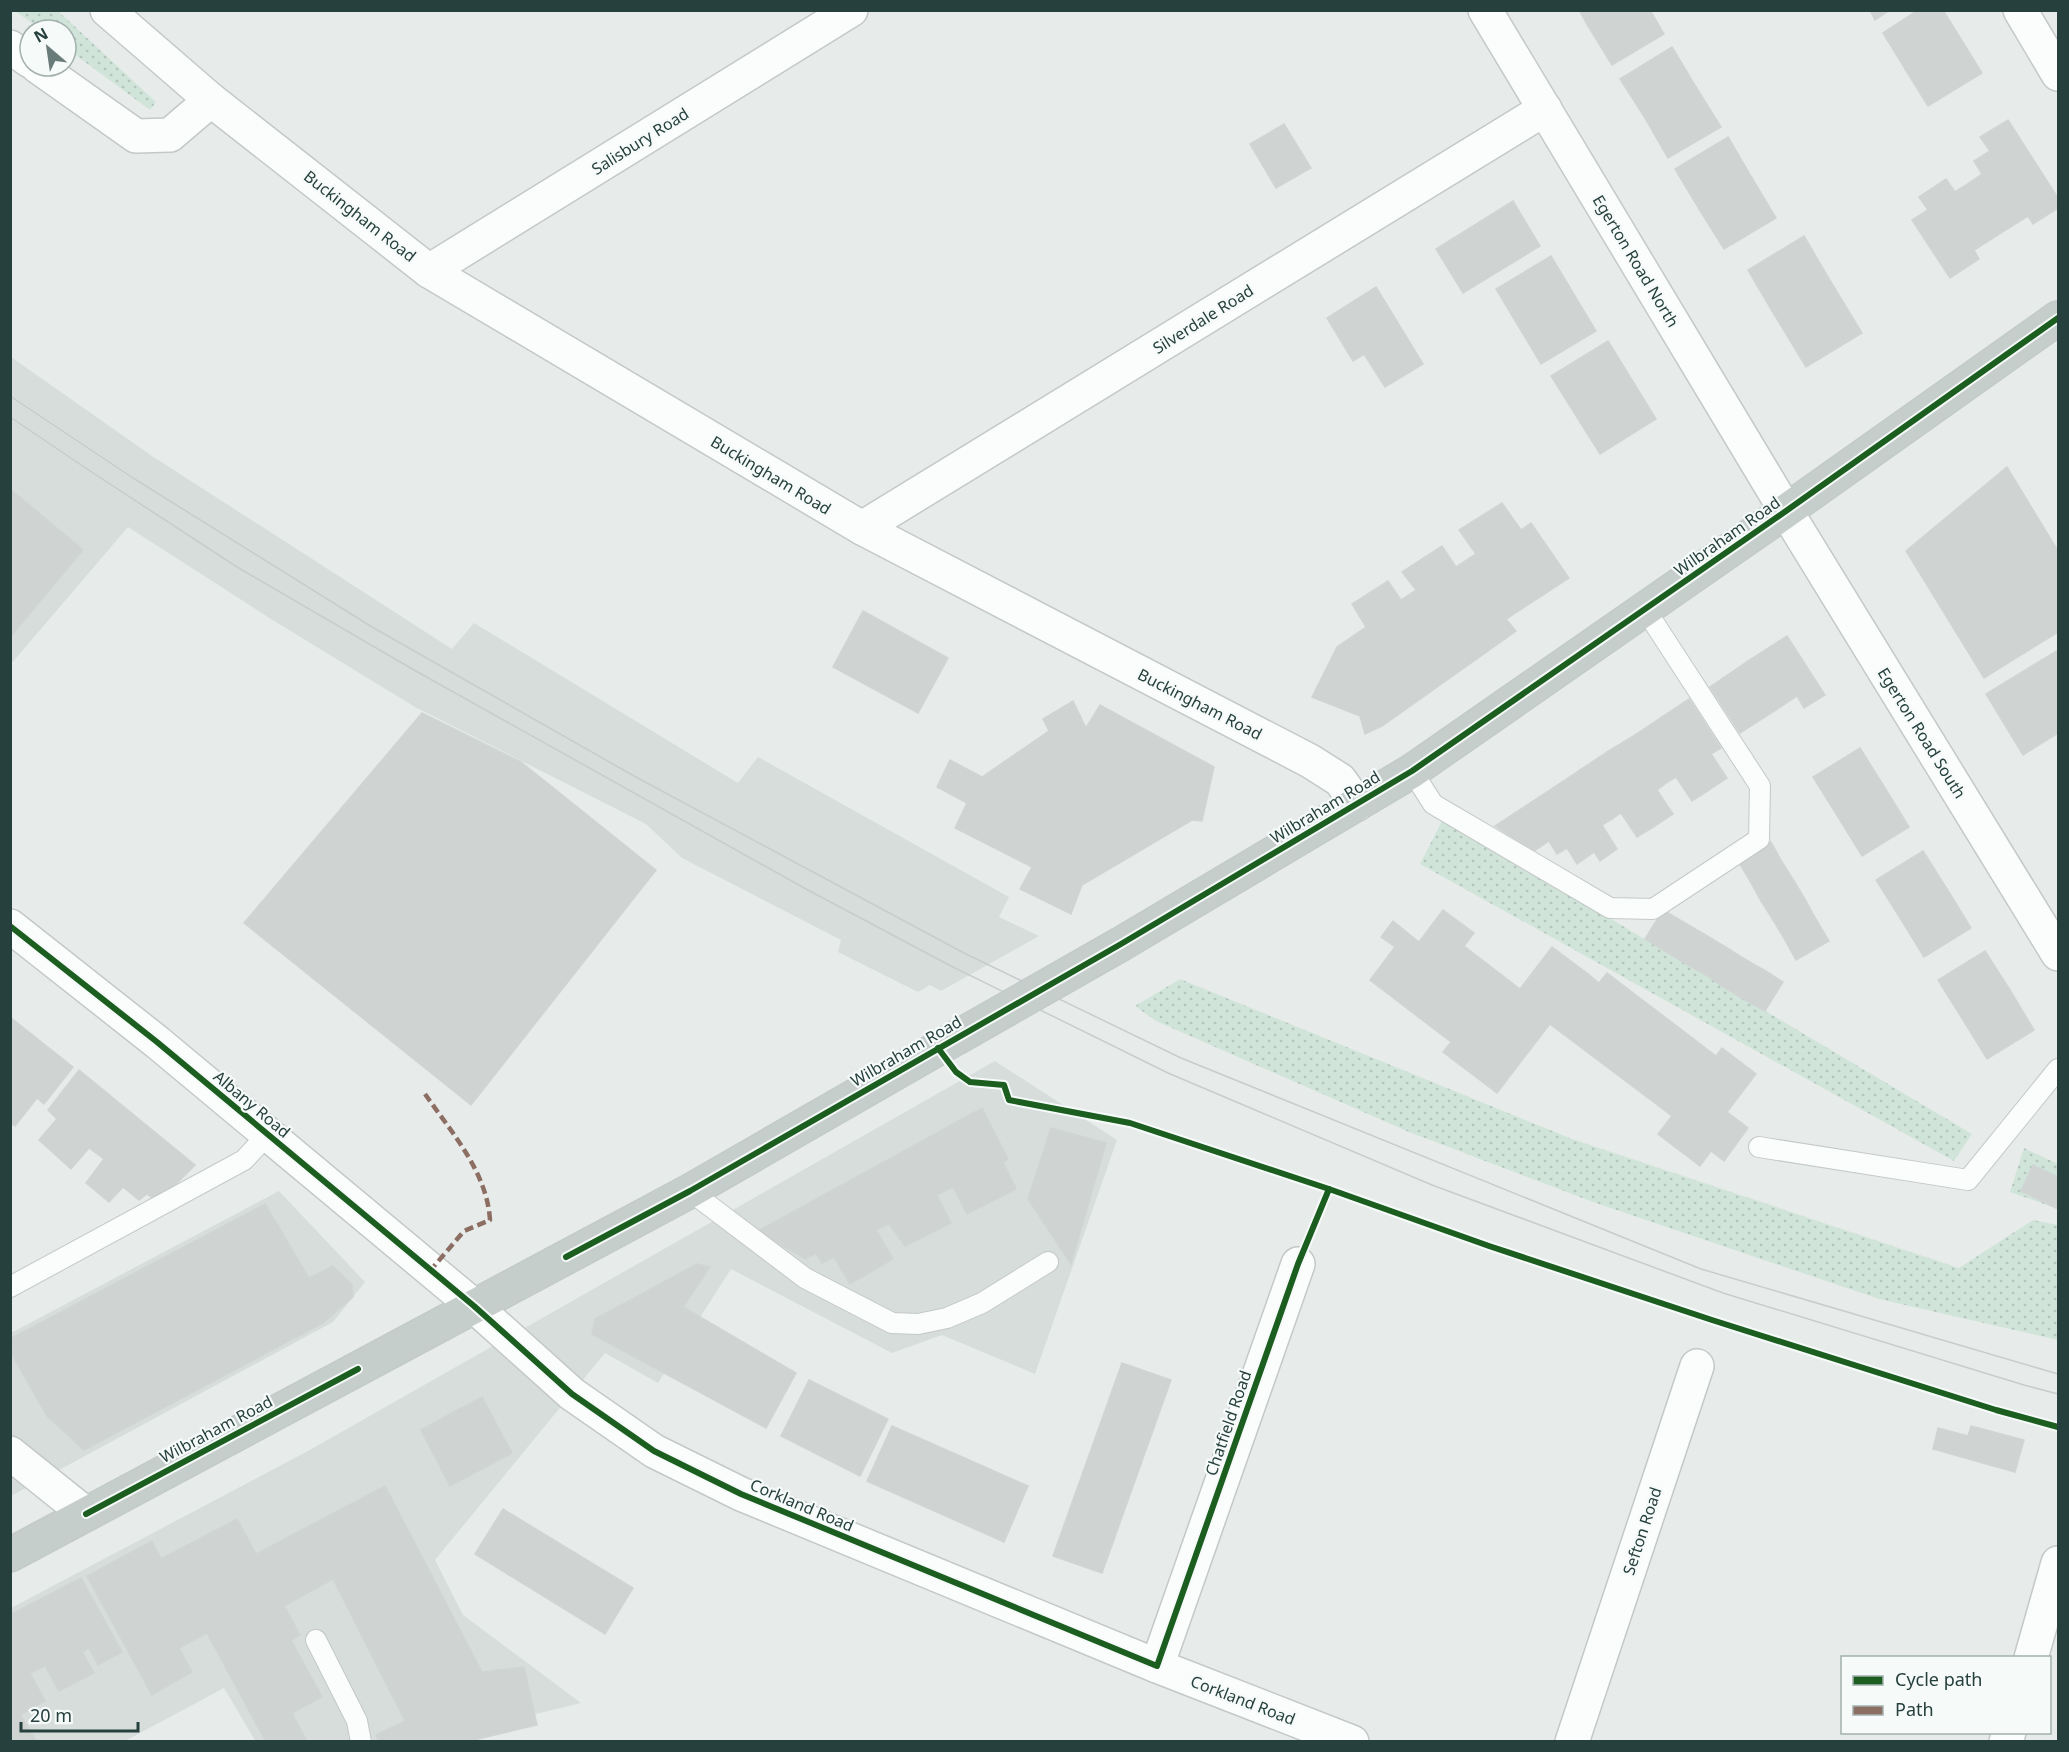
<svg xmlns="http://www.w3.org/2000/svg" width="2069" height="1752" font-family="'Noto Sans',sans-serif">
	<style>
		.built { fill: #d6dddb }
		.grass { fill: url(#grass-dots) }
		.building { fill: #cfd3d2; stroke: #d0d5d4; stroke-width: 1.5 }
		.lines { fill: none; stroke-linecap: round; stroke-linejoin: round }
		.service-casing { stroke: #c4c9c8; stroke-width: 22 }
		.minor-casing { stroke: #c4c9c8; stroke-width: 36 }
		.trunk-casing { stroke: #c2caca; stroke-width: 36 }
		.service { stroke: #fbfcfc; stroke-width: 20 }
		.minor { stroke: #fbfcfc; stroke-width: 33 }
		.trunk { stroke: #c6cecc; stroke-width: 33 }
		.tram { stroke: #c8cccc; stroke-width: 1.5 }
		.trunk-bridge-casing { stroke: #c2caca; stroke-width: 36; stroke-linecap: butt }
		.trunk-bridge { stroke: #c6cecc; stroke-width: 33 }
		.quiet { stroke: #8d6e63; stroke-width: 4.5; stroke-dasharray: 9 4.5; stroke-linecap: butt }
		.cycleway-casing { stroke: #f6faf9; stroke-width: 10 }
		.cycleway { stroke: #1b5e20; stroke-width: 6 }
		.labels { text-anchor: middle; stroke-width: 4.5; stroke-linejoin: round; paint-order: stroke }
		.street-label { font-size: 16px; fill: #25403d; stroke: #f6faf9 }
	</style>
	<defs>
		<pattern id="grass-dots" width="8" height="8" patternUnits="userSpaceOnUse" patternTransform="scale(1.5)"><rect width="8" height="8" fill="#d1e4da"/><path d="M2 2h.1M6 6h.1" fill="none" stroke="#b3c5bc" stroke-width="1.8" stroke-linecap="round"/></pattern>
	</defs>
	<rect width="100%" height="100%" fill="#e7eceb"/>
	<g class="built">
		<path d="M11 357 152 456 452 649 474 623 738 783 758 757 1009 897 999 917 1039 936 941 991 930 985 918 992 838 952 841 940 682 858 646 824 415 707 271 619 128 527 11 664Z"/>
		<path d="M995 1061 1117 1140 1035 1374 942 1335 892 1353 731 1269 658 1383 605 1353 435 1560 463 1615 581 1703 425 1741 256 1742 224 1688 125 1741 11 1742V1608L308 1451Z"/>
		<path d="M279 1191 365 1282 333 1322 11 1496V1333Z"/>
	</g>
	<g class="grass">
		<path d="M15 11H58L156 102 150 110 66 48V30H42Z"/>
		<path d="M1443 819 1972 1134 1954 1161 1420 864Z"/>
		<path d="M1180 979 1572 1139 1959 1268 2033 1220 2058 1225V1340L1879 1299 1593 1202 1409 1132 1156 1021 1135 1006Z"/>
		<path d="M2024 1148 2058 1164V1209L2010 1192Z"/>
	</g>
	<g class="building">
		<path d="M1579 10H1612L1588 26Z"/>
		<path d="M1612 10H1650L1664 34 1612 65 1588 26Z"/>
		<path d="M1870 10H1890L1875 20Z"/>
		<path d="M1918 10H1943L1959 36 1905 69 1883 33Z"/>
		<path d="M1959 36 1982 73 1928 106 1905 69Z"/>
		<path d="M1672 47 1696 87 1645 118 1620 79Z"/>
		<path d="M1696 87 1721 127 1668 158 1645 118Z"/>
		<path d="M2008 120 2058 198V208L2033 224 2028 216 2001 233 1969 183 1982 174 1974 161 1990 151 1980 137Z"/>
		<path d="M1284 124 1311 168 1276 188 1250 144Z"/>
		<path d="M1728 137 1752 178 1699 209 1675 169Z"/>
		<path d="M1752 178 1776 218 1724 249 1699 209Z"/>
		<path d="M1946 179 1955 192 1969 183 2001 233 1974 250 1979 259 1950 278 1912 220 1928 210 1919 197Z"/>
		<path d="M1513 201 1540 246 1463 293 1436 249Z"/>
		<path d="M1804 236 1828 277 1772 311 1748 270Z"/>
		<path d="M1551 256 1596 331 1541 364 1496 289Z"/>
		<path d="M1828 277 1862 333 1806 367 1772 311Z"/>
		<path d="M1376 287 1423 364 1385 387 1364 354 1353 361 1327 318Z"/>
		<path d="M1608 341 1656 419 1600 454 1551 376Z"/>
		<path d="M2007 467 2058 551V632L1984 678 1906 551Z"/>
		<path d="M10 489 83 550 10 637Z"/>
		<path d="M1502 503 1521 530 1531 523 1569 578 1506 619 1516 631 1382 726 1365 734 1360 716 1312 697 1337 647 1366 627 1352 604 1388 581 1401 600 1416 590 1402 572 1442 546 1456 567 1476 554 1459 530Z"/>
		<path d="M863 611 948 658 918 713 833 667Z"/>
		<path d="M1787 636 1825 695 1804 708 1797 696 1779 708 1748 661Z"/>
		<path d="M2058 650V733L2023 755 1986 694Z"/>
		<path d="M1748 661 1779 708 1740 733 1710 687Z"/>
		<path d="M1689 699 1721 748 1711 754 1727 778 1709 790 1662 717Z"/>
		<path d="M1073 701 1086 728 1100 705 1214 767 1202 821 1192 820 1082 885 1071 914 1020 889 1032 867 955 828 967 803 937 787 950 760 982 777 1049 731 1043 719Z"/>
		<path d="M422 713 521 762 656 870 471 1105 244 923Z"/>
		<path d="M1662 717 1709 790 1692 801 1676 777 1666 783 1635 735Z"/>
		<path d="M1635 735 1666 783 1657 790 1673 814 1655 826 1607 752Z"/>
		<path d="M1860 748 1885 788 1838 817 1813 777Z"/>
		<path d="M1607 752 1655 826 1637 837 1621 813 1612 819 1580 770Z"/>
		<path d="M1580 770 1612 819 1602 825 1617 849 1600 861 1553 788Z"/>
		<path d="M1553 788 1594 852 1577 864 1567 848 1557 854 1549 841 1534 851 1495 826Z"/>
		<path d="M1885 788 1909 827 1862 856 1838 817Z"/>
		<path d="M1771 842 1782 862 1750 881 1738 861Z"/>
		<path d="M1923 851 1947 889 1900 918 1876 880Z"/>
		<path d="M1782 862 1794 881 1761 901 1750 881Z"/>
		<path d="M1794 881 1806 901 1773 920 1761 901Z"/>
		<path d="M1947 889 1971 928 1924 957 1900 918Z"/>
		<path d="M1806 901 1817 921 1785 940 1773 920Z"/>
		<path d="M1443 910 1474 933 1464 946 1520 989 1552 947 1588 974 1497 1093 1443 1052 1451 1042 1370 980 1395 947 1381 937 1393 921 1419 942Z"/>
		<path d="M1663 910 1704 934 1686 964 1645 939Z"/>
		<path d="M1817 921 1829 941 1796 960 1785 940Z"/>
		<path d="M1704 934 1724 946 1706 975 1686 964Z"/>
		<path d="M1724 946 1743 958 1725 988 1706 975Z"/>
		<path d="M1985 951 2010 990 1963 1020 1938 980Z"/>
		<path d="M1743 958 1764 970 1745 1000 1725 988Z"/>
		<path d="M1764 970 1783 982 1765 1011 1745 1000Z"/>
		<path d="M1607 973 1716 1056 1722 1048 1756 1074 1727 1112 1748 1128 1724 1161 1711 1151 1700 1166 1658 1134 1672 1116 1550 1024 1588 974 1599 983Z"/>
		<path d="M2010 990 2034 1030 1987 1059 1963 1020Z"/>
		<path d="M10 1017 73 1067 44 1104 37 1098 15 1126 10 1123Z"/>
		<path d="M79 1070 195 1165 158 1202 147 1194 139 1200 123 1187 109 1202 86 1183 104 1159 89 1148 71 1169 39 1140 57 1119 48 1110Z"/>
		<path d="M982 1108 1008 1159 1003 1162 1016 1189 967 1214 953 1187 937 1195 951 1223 905 1246 889 1224 876 1230 893 1259 850 1284 834 1257 822 1263 816 1253 805 1259 758 1231Z"/>
		<path d="M1051 1128 1106 1143 1071 1264 1028 1199Z"/>
		<path d="M2033 1165 2058 1177V1209L2021 1191Z"/>
		<path d="M265 1204 309 1278 333 1266 352 1285 353 1297 323 1323 84 1450 47 1416 10 1351V1339Z"/>
		<path d="M697 1264 710 1267 683 1307 796 1373 766 1428 592 1334 595 1319Z"/>
		<path d="M1122 1363 1171 1380 1102 1573 1053 1556Z"/>
		<path d="M809 1380 888 1419 860 1476 781 1436Z"/>
		<path d="M482 1397 512 1453 482 1469 452 1413Z"/>
		<path d="M452 1413 482 1469 450 1486 421 1430Z"/>
		<path d="M892 1426 1028 1486 1004 1542 867 1481Z"/>
		<path d="M1971 1426 2024 1440 2015 1472 1933 1449 1938 1428 1968 1436Z"/>
		<path d="M385 1486 482 1672 524 1667 537 1725 465 1742H380L376 1735 405 1721 333 1579 284 1606 256 1554Z"/>
		<path d="M503 1509 633 1588 605 1634 475 1554Z"/>
		<path d="M237 1519 300 1635 291 1640 322 1697 292 1713 307 1742H266L207 1633 179 1648 192 1672 152 1695 87 1576 152 1541 161 1559Z"/>
		<path d="M81 1578 122 1652 98 1665 89 1648 82 1652 94 1673 59 1691 45 1666 30 1673 45 1701 20 1715 37 1742H10V1615Z"/>
	</g>
	<g class="lines">
		<g class="service-casing">
			<g id="service">
				<path d="M1412 771 1433 804 1610 908 1653 909 1759 839 1760 786 1645 609"/>
				<path d="M1759 1147 1968 1180 2058 1069"/>
				<path d="M690 1191 805 1278 892 1323 918 1324 947 1318 982 1303 1048 1262"/>
				<path d="M10 1287 244 1160 267 1135"/>
				<path d="M316 1640 357 1721 361 1742"/>
			</g>
		</g>
		<g class="minor-casing">
			<g id="minor">
				<path d="M107 10 211 100 429 271 862 528 1310 761 1340 780 1357 804"/>
				<path d="M1485 10 1786 511 2058 954"/>
				<path d="M2020 10 2058 74"/>
				<path d="M10 47 30 61"/>
				<path d="M37 66 136 136 170 135 211 100"/>
				<path d="M429 271 851 10"/>
				<path d="M862 528 1545 109"/>
				<path d="M10 926 157 1042 474 1306 572 1394 654 1451 741 1494 1157 1666 1352 1742"/>
				<path d="M10 1453 86 1514"/>
				<path d="M2031 1658 2058 1563"/>
				<path d="M1157 1666 1298 1264"/>
				<path d="M1572 1742 1697 1366"/>
				<path d="M2006 1742 2009 1732"/>
			</g>
		</g>
		<g class="trunk-casing">
			<g id="trunk">
				<path d="M1121 944 1412 771 1786 511 2058 318"/>
				<path d="M10 1555 690 1191 956 1038"/>
			</g>
		</g>
		<use href="#service" class="service"/>
		<use href="#minor" class="minor"/>
		<use href="#trunk" class="trunk"/>
		<g class="tram">
			<path d="M10 396 133 478 372 627 634 776 964 953 1181 1058 1701 1269 2058 1374"/>
			<path d="M10 417 87 469 237 567 414 670 806 889 949 965 1168 1073 1432 1185 1723 1293 2024 1385 2058 1394"/>
		</g>
		<g class="trunk-bridge-casing">
			<path id="trunk-bridge" d="M956 1038 1121 944"/>
		</g>
		<use href="#trunk-bridge" class="trunk-bridge"/>
		<path class="quiet" d="M425 1094C452 1133 487 1172 490 1220L464 1231 430 1271"/>
		<g class="cycleway-casing">
			<g id="cycleway">
				<path d="M10 926 157 1042 474 1306 572 1394 654 1451 741 1494 1157 1666 1298 1264 1329 1189"/>
				<path d="M938 1048 956 1072 970 1082 1004 1085 1009 1100 1130 1123 1329 1189 1489 1246 1712 1320 1996 1410 2058 1427"/>
				<path d="M566 1257 690 1191 1121 944 1412 771 1786 511 2058 318"/>
				<path d="M86 1514 358 1369"/>
			</g>
		</g>
		<use href="#cycleway" class="cycleway"/>
	</g>
	<g class="labels">
		<g class="street-label">
			<text transform="translate(640 141) rotate(-32)" y="6">Salisbury Road</text>
			<text transform="translate(360 216) rotate(38)" y="6">Buckingham Road</text>
			<text transform="translate(1636 261) rotate(59)" y="6">Egerton Road North</text>
			<text transform="translate(1203 319) rotate(-32)" y="6">Silverdale Road</text>
			<text transform="translate(771 475) rotate(31)" y="6">Buckingham Road</text>
			<text transform="translate(1727 536) rotate(-35)" y="6">Wilbraham Road</text>
			<text transform="translate(1200 704) rotate(27)" y="6">Buckingham Road</text>
			<text transform="translate(1922 733) rotate(58)" y="6">Egerton Road South</text>
			<text transform="translate(1325 807) rotate(-31)" y="6">Wilbraham Road</text>
			<text transform="translate(906 1051) rotate(-30)" y="6">Wilbraham Road</text>
			<text transform="translate(252 1104) rotate(40)" y="6">Albany Road</text>
			<text transform="translate(1228 1423) rotate(-71)" y="6">Chatfield Road</text>
			<text transform="translate(216 1429) rotate(-28)" y="6">Wilbraham Road</text>
			<text transform="translate(802 1505) rotate(23)" y="6">Corkland Road</text>
			<text transform="translate(1642 1531) rotate(-72)" y="6">Sefton Road</text>
			<text transform="translate(1243 1700) rotate(21)" y="6">Corkland Road</text>
		</g>
	</g>
	<rect width="2069" height="1752" fill="none" stroke="#25403d" stroke-width="24"/>
	<rect x="1841" y="1656" width="210" height="78" fill="#f6faf9" stroke="#a2b0ae" stroke-width="1.5"/>
	<rect x="1853" y="1676" width="30" height="9" fill="#1b5e20" stroke="#a2b0ae" stroke-width="1.5"/>
	<text x="1895" y="1686" font-size="18" fill="#25403d">Cycle path</text>
	<rect x="1853" y="1706" width="30" height="9" fill="#8d6e63" stroke="#a2b0ae" stroke-width="1.5"/>
	<text x="1895" y="1716" font-size="18" fill="#25403d">Path</text>
	<g transform="translate(48 48) rotate(331)"><circle r="28" fill="#f6faf9" stroke="#a2b0ae" stroke-width="1.5"/>
	<path d="M0-4.5L10 22L0 15L-10 22Z" fill="#697c7a"/>
	<text y="-9" font-size="16" font-weight="bold" text-anchor="middle" fill="#25403d">N</text>
	</g>
	<path d="M21 1722v9h117v-9" fill="none" stroke="#25403d" stroke-width="3"/>
	<text x="30" y="1722" font-size="18" fill="#25403d" stroke="#f6faf9" stroke-width="4.5" paint-order="stroke">20 m</text>
</svg>
